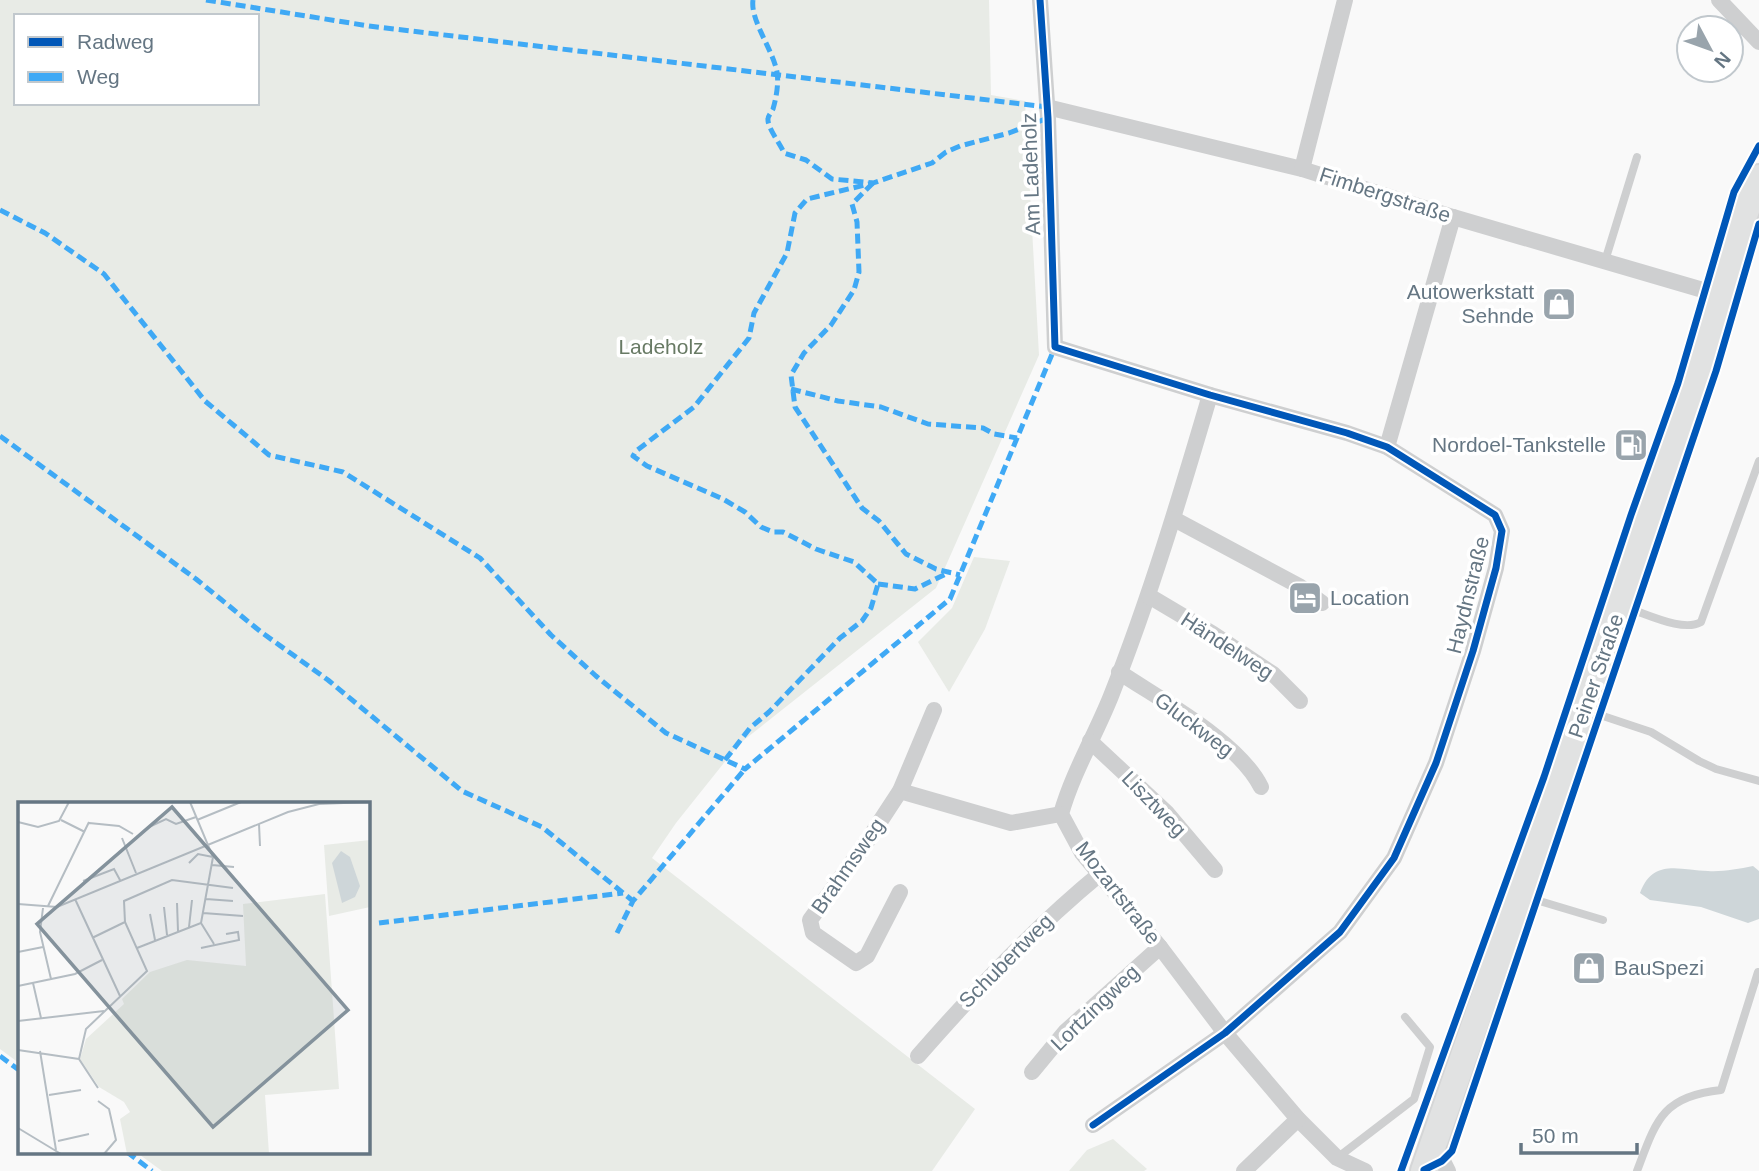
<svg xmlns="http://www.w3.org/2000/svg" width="1759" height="1171" font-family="Helvetica,sans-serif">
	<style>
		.green { fill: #e8ebe6; fill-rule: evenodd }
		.water { fill: #ced6d9 }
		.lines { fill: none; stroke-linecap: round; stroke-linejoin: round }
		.primary-casing { stroke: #d5d6d7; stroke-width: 30 }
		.service { stroke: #cecfd0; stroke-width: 8 }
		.minor { stroke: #cecfd0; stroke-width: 16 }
		.primary { stroke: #e1e2e2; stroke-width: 26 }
		.quiet { stroke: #3fa9f5; stroke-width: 5; stroke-dasharray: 10 5; stroke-linecap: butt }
		.cycleway-casing { stroke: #fff; stroke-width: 11 }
		.cycleway { stroke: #0057b8; stroke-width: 7 }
		.labels { text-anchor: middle; stroke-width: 7; stroke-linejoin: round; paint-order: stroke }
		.street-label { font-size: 21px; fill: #657683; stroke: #fff }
		.poi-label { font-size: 21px; fill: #657683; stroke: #fff; text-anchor: end }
		.park-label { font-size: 21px; fill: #687a64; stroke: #fff }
		.inset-road { fill: none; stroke: #b5bdc3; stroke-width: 2 }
		.view { fill: #84929c; fill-opacity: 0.15; stroke: #84929c; stroke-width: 3.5 }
		.inset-edge { fill: none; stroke: #657683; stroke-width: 3.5 }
	</style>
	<rect width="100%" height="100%" fill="#f9f9f9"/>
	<g class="green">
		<path d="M0 0H989L991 95 1025 101 1039 355 936 588 739 744 676 823 652 858 975 1109 932 1171H162L136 1152H368V804H19V1063L0 1049ZM16 16H257V103H16Z"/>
		<path d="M974 557 1010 561 985 629 949 692 918 642 952 608Z"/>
		<path d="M1113 1139 1147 1169 1144 1171H1069L1087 1150Z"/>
	</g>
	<path class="water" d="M1753 866 1759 871V919L1748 923 1701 907 1650 900 1640 893C1653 858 1679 870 1708 871 1722 872 1738 869 1753 866Z"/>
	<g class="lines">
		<g class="primary-casing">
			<path id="primary" d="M1424 1171 1620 606 1695 380 1744 215 1759 178"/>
		</g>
		<g class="service">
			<path d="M1605 261 1637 157"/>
			<path d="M1624 607C1644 612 1682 633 1701 622L1759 461"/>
			<path d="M1588 711 1651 732 1699 761 1716 769 1759 781"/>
			<path d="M1523 896 1603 920"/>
			<path d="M1337 1158 1414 1099 1430 1047 1405 1017"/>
			<path d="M1637 1171C1656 1121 1662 1096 1721 1090L1758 972"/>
		</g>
		<g class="minor">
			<path d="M1040 0 1048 118 1055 347 1210 395 1347 433 1387 447 1495 515 1502 531 1496 568 1473 651 1436 763 1394 858 1340 932 1225 1033 1093 1125"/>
			<path d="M1719 0 1759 42"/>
			<path d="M1047 107 1302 169 1453 217 1720 295"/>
			<path d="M1302 169 1345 0"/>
			<path d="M1210 395C1180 497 1150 597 1111 696 1095 736 1073 772 1061 814L1082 853 1160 947 1225 1033 1298 1119 1337 1158 1365 1171"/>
			<path d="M1387 447 1453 217"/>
			<path d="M1174 519 1299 586 1322 603"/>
			<path d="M1149 596 1213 634 1273 674 1300 701"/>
			<path d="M1119 672C1162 701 1238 741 1261 787"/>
			<path d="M1090 741 1166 812 1215 870"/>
			<path d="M900 791 1011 823 1061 814"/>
			<path d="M900 892 867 956 856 963 813 933 810 920 866 843 900 791 934 710"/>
			<path d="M918 1056C975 991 1034 928 1101 873"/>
			<path d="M1032 1072 1065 1032 1160 947"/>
			<path d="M1438 1140 1441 1157 1448 1171"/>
			<path d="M1244 1171 1298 1119"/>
		</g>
		<use href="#primary" class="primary"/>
		<g class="quiet">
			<path d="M206 0 369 26 1047 107"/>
			<path d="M753 0C750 20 773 50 777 72 779 83 776 99 773 109 771 113 768 116 768 119 767 127 781 145 784 153L806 160 832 179 873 183 932 163 946 152 960 146 1009 133 1048 118"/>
			<path d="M873 183 852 204 857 222 859 272 854 290 831 325 804 353 791 375 795 407 862 508 879 521 906 554 936 569 960 575"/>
			<path d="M0 210 45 233 104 274 205 401 269 455 343 472 480 558 551 635 596 676 666 733 745 769 950 599 1055 347"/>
			<path d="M791 389 838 401 881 407 928 424 983 428 994 434 1017 438"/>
			<path d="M0 436 196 579 261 632 328 680 462 791 542 827 633 901"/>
			<path d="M878 584 915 589 950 572"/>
			<path d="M725 760 750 728 769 712 840 638 862 621 871 608 878 584 854 562 816 549 783 532H773L761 527 745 512 723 499 647 466 633 456 636 451 694 407 749 338 754 313 787 253 795 213 807 199 873 183"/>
			<path d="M379 923 623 893"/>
			<path d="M617 933 633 901 745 769"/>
			<path d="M0 1056 19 1070"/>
			<path d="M127 1152 152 1171"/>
		</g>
		<g class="cycleway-casing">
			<g id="cycleway">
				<path d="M1040 0 1048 118 1055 347 1210 395 1347 433 1387 447 1495 515 1502 531 1496 568 1473 651 1436 763 1394 858 1340 932 1225 1033 1093 1125"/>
				<path d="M1424 1170 1442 1161 1452 1151 1716 371 1759 224"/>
				<path d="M1401 1171 1544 777 1631 515 1678 383 1734 192 1759 146"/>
			</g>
		</g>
		<use href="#cycleway" class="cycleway"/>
	</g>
	<defs>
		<g id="shop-square" transform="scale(1.75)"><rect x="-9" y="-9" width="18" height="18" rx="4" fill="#99a4ac" stroke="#fff"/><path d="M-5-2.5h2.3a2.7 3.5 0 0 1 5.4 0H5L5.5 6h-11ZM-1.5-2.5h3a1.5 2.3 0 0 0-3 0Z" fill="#fff"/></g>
		<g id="fuel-square" transform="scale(1.75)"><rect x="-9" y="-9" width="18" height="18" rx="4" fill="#99a4ac" stroke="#fff"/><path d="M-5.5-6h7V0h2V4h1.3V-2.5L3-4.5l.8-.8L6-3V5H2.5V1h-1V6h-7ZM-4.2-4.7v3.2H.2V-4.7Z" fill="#fff"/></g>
		<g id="hotel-square" transform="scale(1.75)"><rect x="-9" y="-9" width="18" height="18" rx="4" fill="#99a4ac" stroke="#fff"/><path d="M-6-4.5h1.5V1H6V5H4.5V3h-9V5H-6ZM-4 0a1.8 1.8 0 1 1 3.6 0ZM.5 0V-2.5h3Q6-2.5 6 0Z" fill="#fff"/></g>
	</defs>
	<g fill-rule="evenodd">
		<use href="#shop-square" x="1559" y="304"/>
		<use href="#fuel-square" x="1631" y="445"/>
		<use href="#hotel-square" x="1305" y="598"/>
		<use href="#shop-square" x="1589" y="968"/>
	</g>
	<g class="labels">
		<g class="street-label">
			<text transform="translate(1031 174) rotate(-92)" y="7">Am Ladeholz</text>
			<text transform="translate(1385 195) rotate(18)" y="7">Fimbergstraße</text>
			<text transform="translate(1468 595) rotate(-76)" y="7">Haydnstraße</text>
			<text transform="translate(1227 646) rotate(33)" y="7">Händelweg</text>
			<text transform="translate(1596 676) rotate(-71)" y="7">Peiner Straße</text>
			<text transform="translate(1194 725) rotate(37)" y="7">Gluckweg</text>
			<text transform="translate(1154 804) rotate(46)" y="7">Lisztweg</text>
			<text transform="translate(848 866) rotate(-55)" y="7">Brahmsweg</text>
			<text transform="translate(1118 893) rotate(52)" y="7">Mozartstraße</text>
			<text transform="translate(1006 961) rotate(-45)" y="7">Schubertweg</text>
			<text transform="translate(1095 1008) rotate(-44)" y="7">Lortzingweg</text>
		</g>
		<g class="poi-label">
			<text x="1534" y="299">Autowerkstatt<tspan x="1534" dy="24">Sehnde</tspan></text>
			<text x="1606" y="452">Nordoel-Tankstelle</text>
			<text x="1330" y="605" text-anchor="start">Location</text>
			<text x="1614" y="975" text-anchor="start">BauSpezi</text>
		</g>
		<g class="park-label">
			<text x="661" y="354">Ladeholz</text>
		</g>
	</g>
	<g transform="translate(18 802)">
		<rect width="352" height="352" fill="#f9f9f9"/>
		<path d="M352 38V105L311 114 306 43ZM307 92 321 287 247 293 251 352H109L102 317 112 310 106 300 81 285 62 257 68 237 106 202 104 197 132 170 169 158 228 164 225 102Z" fill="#e8ebe6"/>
		<path d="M323 49 332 55 342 84 337 95 324 101 314 61Z" fill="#ced6d9"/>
		<path class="inset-road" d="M43 18 67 30M179 18 223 0M0 20 20 25 41 19 51 0M71 21 101 24 115 32M241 22 242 44M131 25 148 17 158 22 178 15M104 36 118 71M171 61 180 52 195 55M194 63 216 65M65 79 96 67 102 78M57 97 102 194M188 97 215 99M159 101 160 129M0 102 39 105 270 10 301 2 350 0M30 104 71 20M146 105 149 133M25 106 22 130 33 177M185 111 225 114M132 112 137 138M183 121 196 142M171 125 174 98M74 136 107 120M119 146 183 121 195 55 172 0M183 146 221 138 220 130 208 132M0 150 25 145M15 181 23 216M0 184 57 172 84 158M0 219 86 209M0 248 61 257M22 249 38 348M80 286 61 257 68 227 129 169 107 120 106 99 154 78 215 86M31 293 63 288M80 299 91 307 98 338 86 352M0 326 43 352M40 339 71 332"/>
		<path class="view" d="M154 5 330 208 195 325 19 122Z"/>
		<rect width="352" height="352" class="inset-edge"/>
	</g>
	<rect x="14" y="14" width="245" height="91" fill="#ffffff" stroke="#c1c8cd" stroke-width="2"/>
	<rect x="28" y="37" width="35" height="10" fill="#0057b8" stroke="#c1c8cd" stroke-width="2"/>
	<text x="77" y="49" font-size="21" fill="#657683">Radweg</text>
	<rect x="28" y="72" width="35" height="10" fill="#3fa9f5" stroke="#c1c8cd" stroke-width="2"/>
	<text x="77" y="84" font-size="21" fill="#657683">Weg</text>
	<g transform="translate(1710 49) rotate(131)"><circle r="33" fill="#ffffff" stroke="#c1c8cd" stroke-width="2"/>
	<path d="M0-5L12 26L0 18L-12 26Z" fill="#99a4ac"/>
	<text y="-10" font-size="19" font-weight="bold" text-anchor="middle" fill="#657683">N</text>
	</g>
	<path d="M1521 1143v10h116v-10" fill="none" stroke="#657683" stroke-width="3.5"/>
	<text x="1532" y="1143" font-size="21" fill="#657683" stroke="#ffffff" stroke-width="5" paint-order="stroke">50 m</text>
</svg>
